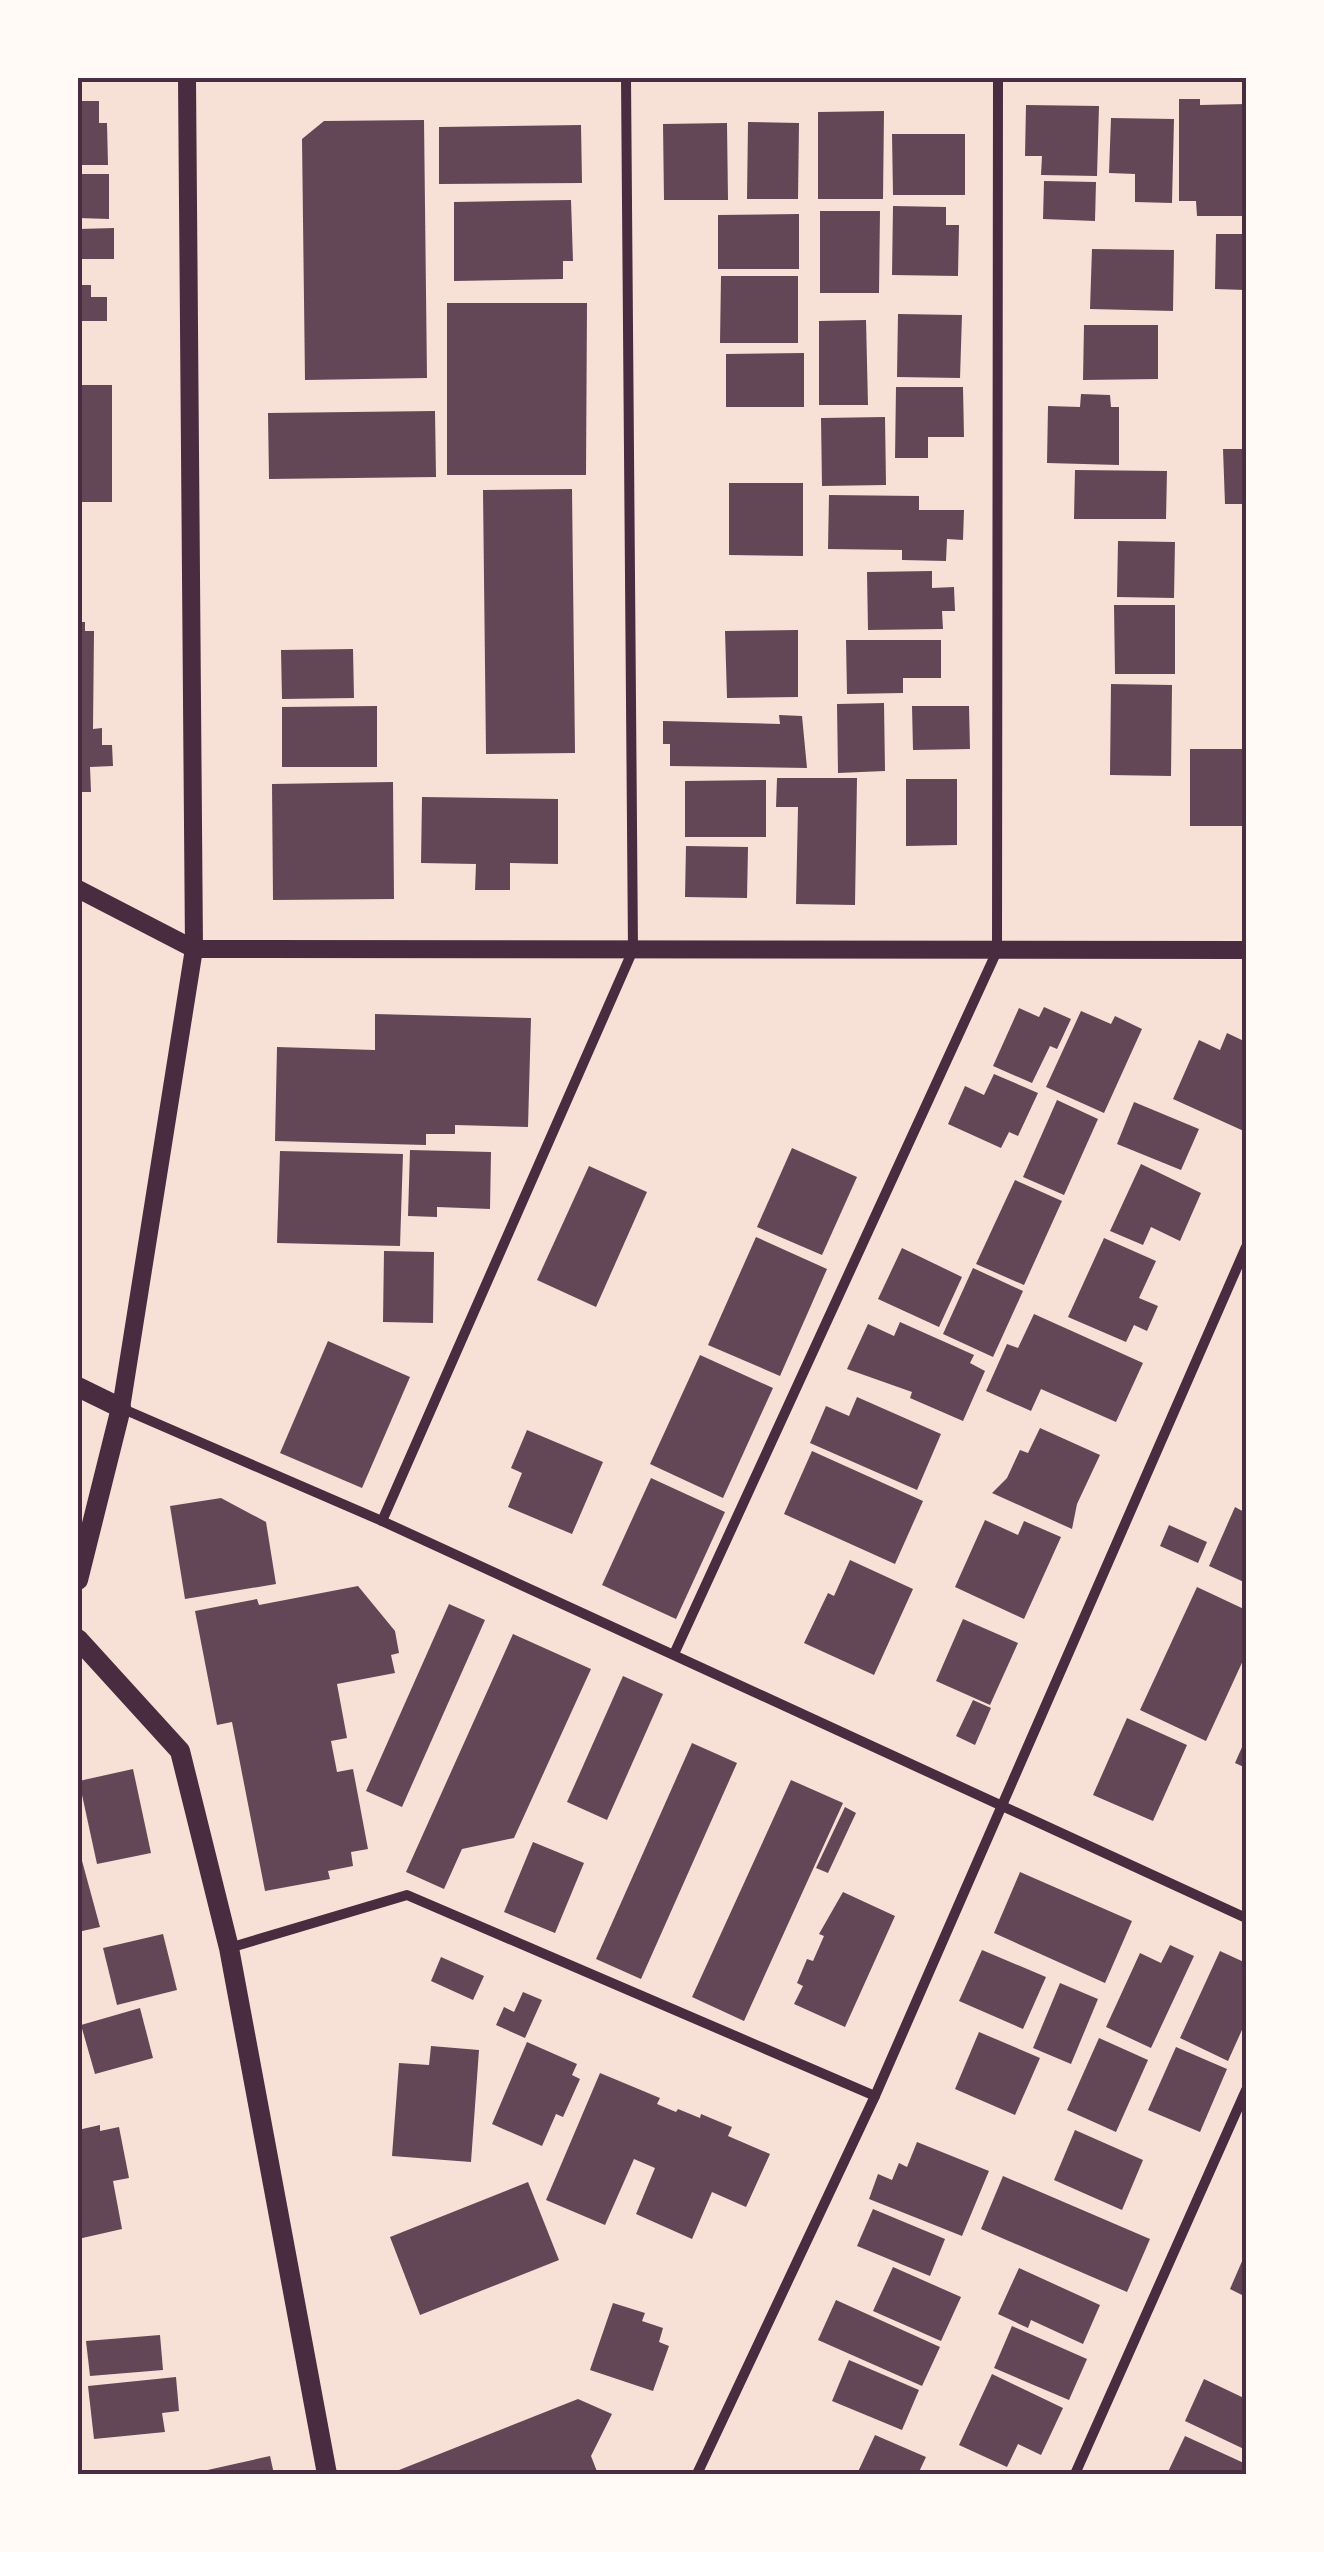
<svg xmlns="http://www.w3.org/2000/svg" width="1324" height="2552" font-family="Jost,sans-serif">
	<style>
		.building { fill: #644757 }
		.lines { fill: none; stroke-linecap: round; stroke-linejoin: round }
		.minor { stroke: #4a2c40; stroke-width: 10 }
		.tertiary { stroke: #4a2c40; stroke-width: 18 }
		.secondary { stroke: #4a2c40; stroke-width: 20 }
		.neatline { fill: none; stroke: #4a2c40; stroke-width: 4 }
	</style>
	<rect width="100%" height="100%" fill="#f7e1d7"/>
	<g class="building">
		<path d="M1179 99H1200V105L1246 104V216H1197L1196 201H1179Z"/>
		<path d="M78 101H99V123H107L108 165H78Z"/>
		<path d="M1026 105 1099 106 1097 176 1041 175 1042 156H1025Z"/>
		<path d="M884 111 883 199H818V112Z"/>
		<path d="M1111 118 1174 119 1172 203 1135 202V174L1109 173Z"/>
		<path d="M424 120 427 378 305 380 302 139 324 121Z"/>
		<path d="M748 122 799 123 798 199H747Z"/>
		<path d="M727 123 728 200H664L663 124Z"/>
		<path d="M581 125 582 183 439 184V127Z"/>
		<path d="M892 134H965V195H893Z"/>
		<path d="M78 174H109V219L78 218Z"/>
		<path d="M1044 181 1096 182 1095 221 1043 219Z"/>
		<path d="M571 200 573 261H563V279L454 281V202Z"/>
		<path d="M893 206 946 207V225H959L958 276 892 275Z"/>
		<path d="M820 211H880L879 293H820Z"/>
		<path d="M799 214V269H718V215Z"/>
		<path d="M114 228V259H78V229Z"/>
		<path d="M1216 234H1246V290L1215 289Z"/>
		<path d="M1092 249 1174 250 1173 311 1090 309Z"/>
		<path d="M721 276H798V343H720Z"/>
		<path d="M78 285H91V297H107V321H78Z"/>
		<path d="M447 303H587L586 475H447Z"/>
		<path d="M898 314 962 315 960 378 897 377Z"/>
		<path d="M866 320 868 405H819V321Z"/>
		<path d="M1084 325H1158V379L1083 380Z"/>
		<path d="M804 353V407H726V354Z"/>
		<rect x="78" y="385" width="34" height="117"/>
		<path d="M896 387H963L964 437H928V458H895Z"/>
		<path d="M1081 394 1110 395 1111 407H1119V465L1047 463 1048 406 1080 407Z"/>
		<path d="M435 411 436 477 269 479 268 413Z"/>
		<path d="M885 417 886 485 822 486 821 418Z"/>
		<path d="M1223 449H1246V504H1225Z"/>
		<path d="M1075 470 1167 471 1166 519H1074Z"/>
		<path d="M729 483H803V556L729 555Z"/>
		<path d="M572 489 575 753 486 754 483 490Z"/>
		<path d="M829 495 919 496V510H964L963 540 947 539 946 561 902 560V550L828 549Z"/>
		<path d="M1118 541 1175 542 1174 598 1117 597Z"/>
		<path d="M932 571V588L954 587 955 611H942L943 629 868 630 867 572Z"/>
		<path d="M1114 605H1175V674H1115Z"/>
		<path d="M78 622H85V631H94L93 729 102 728V745H112L113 766 90 767 91 792H78Z"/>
		<path d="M798 630V697L727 698 725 631Z"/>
		<path d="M846 640H941V678H903V693L847 694Z"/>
		<path d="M353 649 354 698 282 699 281 650Z"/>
		<path d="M1111 684 1172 685 1171 776 1110 775Z"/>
		<path d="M884 703 885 771 838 773 837 704Z"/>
		<path d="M377 706V767H282V707Z"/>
		<path d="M912 706H969L970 749 913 750Z"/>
		<path d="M779 715 802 716 807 768 670 766V744H663V721L780 724Z"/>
		<rect x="1190" y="749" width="54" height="77"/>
		<path d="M777 778H857L855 905 796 904 798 807H776Z"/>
		<path d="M906 779H957V845L906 846Z"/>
		<path d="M766 780V837H685V781Z"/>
		<path d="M393 782 394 899 273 900 272 784Z"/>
		<path d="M422 797 558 799V864L510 863V890H475L476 864 421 863Z"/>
		<path d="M686 846 748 847 747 898 685 897Z"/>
		<path d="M1044 1007 1071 1019 1057 1049 1050 1046 1032 1083 993 1066 1019 1008 1039 1017Z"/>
		<path d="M1081 1011 1111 1024 1115 1016 1142 1029 1104 1113 1046 1087Z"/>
		<path d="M375 1014 531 1018 528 1127 455 1125V1134H426V1145L275 1141 277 1047 375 1050Z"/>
		<path d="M1227 1033 1246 1042V1132L1173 1099 1199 1040 1220 1050Z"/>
		<path d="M994 1074 1038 1093 1018 1136 1009 1132 1001 1148 948 1124 965 1086 984 1095Z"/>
		<path d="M1057 1100 1098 1119 1064 1195 1023 1177Z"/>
		<path d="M1134 1102 1199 1129 1181 1170 1117 1144Z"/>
		<path d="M792 1148 857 1177 822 1255 757 1227Z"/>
		<path d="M410 1150 491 1152 490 1209 437 1207V1217L408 1216Z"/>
		<path d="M280 1151 403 1154 400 1246 277 1243Z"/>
		<path d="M1141 1164 1201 1193 1180 1241 1151 1227 1143 1245 1110 1231Z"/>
		<path d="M589 1166 647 1192 596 1307 537 1280Z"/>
		<path d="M1015 1180 1062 1201 1024 1285 976 1264Z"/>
		<path d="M756 1237 827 1269 780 1376 708 1345Z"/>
		<path d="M1104 1238 1156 1261 1139 1298 1158 1306 1147 1331 1134 1325 1126 1342 1068 1317Z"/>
		<path d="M902 1248 962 1277 939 1327 878 1299Z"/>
		<path d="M384 1251 434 1252 433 1323 383 1322Z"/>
		<path d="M973 1268 1023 1291 993 1357 943 1334Z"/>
		<path d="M1034 1314 1143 1363 1116 1422 1041 1389 1031 1411 986 1391 1007 1344 1018 1348Z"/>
		<path d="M900 1322 974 1355 970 1363 985 1371 963 1421 910 1398 912 1392 847 1369 868 1324 894 1336Z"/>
		<path d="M328 1341 410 1377 362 1488 280 1453Z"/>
		<path d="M700 1355 773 1388 723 1498 650 1464Z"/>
		<path d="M857 1397 941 1434 917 1490 810 1443 826 1406 849 1416Z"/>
		<path d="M1040 1428 1100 1455 1077 1504 1072 1529 992 1493 1007 1478 1020 1450 1028 1453Z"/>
		<path d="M527 1430 603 1462 572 1534 508 1507 522 1473 511 1468Z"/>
		<path d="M812 1451 923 1501 895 1564 784 1514Z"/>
		<path d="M651 1478 725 1512 676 1619 602 1585Z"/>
		<path d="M221 1498 266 1522 276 1584 185 1599 170 1506Z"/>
		<path d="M1235 1507 1246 1513V1583L1209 1566Z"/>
		<path d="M985 1520 1018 1535 1024 1521 1061 1537 1024 1619 955 1587Z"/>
		<path d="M1169 1525 1207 1542 1198 1563 1160 1546Z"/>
		<path d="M850 1560 913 1589 874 1675 804 1643 828 1593 834 1596Z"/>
		<path d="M358 1586 395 1631 399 1653 391 1655 395 1673 337 1684 347 1738 331 1741 337 1772 353 1769 368 1849 351 1852 353 1866 328 1871 330 1879 265 1891 232 1722 217 1725 195 1611 257 1599 259 1605Z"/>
		<path d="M1197 1587 1246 1610V1654L1206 1741 1140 1710Z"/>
		<path d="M449 1604 485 1620 402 1807 366 1791Z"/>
		<path d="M963 1619 1018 1643 990 1705 936 1681Z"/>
		<path d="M513 1634 591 1669 514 1838 462 1849 444 1889 406 1872Z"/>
		<path d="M623 1676 663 1694 607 1820 567 1802Z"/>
		<path d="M973 1700 991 1708 975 1745 956 1736Z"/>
		<path d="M1127 1718 1187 1745 1153 1821 1093 1795Z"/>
		<path d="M1246 1738V1768L1235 1763Z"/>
		<path d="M692 1743 737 1763 641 1979 596 1959Z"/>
		<path d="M133 1769 151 1853 97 1864 79 1781Z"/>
		<path d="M791 1780 843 1803 744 2021 692 1997Z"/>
		<path d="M845 1807 856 1813 828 1873 816 1868Z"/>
		<path d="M533 1842 584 1863 555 1933 504 1912Z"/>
		<path d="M78 1846 100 1927 78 1932Z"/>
		<path d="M1020 1872 1132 1921 1105 1983 994 1933Z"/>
		<path d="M843 1892 895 1916 845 2027 794 2004 803 1986 797 1983 807 1959 813 1961 824 1936 819 1934Z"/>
		<path d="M163 1934 177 1990 117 2005 103 1948Z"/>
		<path d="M1170 1945 1194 1956 1151 2048 1106 2027 1140 1953 1161 1963Z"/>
		<path d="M982 1950 1046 1977 1023 2029 959 2001Z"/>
		<path d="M1220 1951 1246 1963 1243 1978 1246 1979V2021L1228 2061 1180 2038Z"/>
		<path d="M441 1957 484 1976 473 2000 431 1981Z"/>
		<path d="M1060 1983 1098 1999 1071 2064 1033 2048Z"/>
		<path d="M523 1992 542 2000 525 2038 496 2025 504 2007 514 2012Z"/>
		<path d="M140 2008 153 2058 95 2074 81 2025Z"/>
		<path d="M979 2032 1040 2058 1015 2115 955 2089Z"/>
		<path d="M1099 2038 1148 2060 1116 2132 1067 2110Z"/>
		<path d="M527 2042 577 2064 572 2075 580 2079 563 2117 556 2114 542 2146 492 2124Z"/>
		<path d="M431 2046 479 2050 471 2162 392 2156 399 2063 429 2065Z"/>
		<path d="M1176 2047 1227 2069 1200 2132 1148 2110Z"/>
		<path d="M600 2073 660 2098 657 2104 676 2112 678 2109 700 2118 701 2114 732 2127 728 2136 770 2154 746 2207 712 2192 692 2239 636 2214 655 2168 634 2159 605 2225 546 2200Z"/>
		<path d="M100 2125V2131L119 2127 129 2178 113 2181 122 2229 78 2239V2130Z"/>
		<path d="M1075 2130 1143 2160 1122 2210 1054 2180Z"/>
		<path d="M917 2142 989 2171 962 2236 869 2199 878 2174 892 2180 899 2163 907 2167Z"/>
		<path d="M1003 2176 1150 2239 1127 2292 981 2229Z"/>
		<path d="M528 2182 559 2260 420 2315 390 2237Z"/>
		<path d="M873 2209 945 2239 930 2276 857 2246Z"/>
		<path d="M1246 2252V2297L1230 2289Z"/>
		<path d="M893 2267 961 2297 941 2341 873 2311Z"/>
		<path d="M1019 2268 1100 2305 1083 2344 1031 2320 1028 2328 998 2314Z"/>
		<path d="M836 2300 940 2347 922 2386 818 2340Z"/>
		<path d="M613 2303 645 2313 642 2321 663 2328 659 2342 669 2346 653 2391 590 2370Z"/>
		<path d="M1012 2326 1087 2359 1069 2400 994 2368Z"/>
		<path d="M160 2335 163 2370 90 2376 86 2341Z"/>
		<path d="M849 2360 919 2390 902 2430 832 2401Z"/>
		<path d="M992 2374 1063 2408 1041 2455 1018 2444 1007 2467 959 2445Z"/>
		<path d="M176 2377 179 2411 162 2413 165 2432 94 2439 88 2386Z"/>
		<path d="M1204 2379 1246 2399V2450L1185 2421Z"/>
		<path d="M578 2399 612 2414 591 2456 598 2474H389Z"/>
		<path d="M875 2435 926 2457 918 2474H857Z"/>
		<path d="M1185 2436 1246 2464V2474H1167Z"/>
		<path d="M270 2456 274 2474H195L194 2473Z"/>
	</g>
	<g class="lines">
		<g class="minor">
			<path d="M121 1408 382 1521 1246 1918"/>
			<path d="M382 1521 633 950 626 78"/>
			<path d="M674 1654 997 951 998 78"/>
			<path d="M229 1948 407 1895 875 2096"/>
			<path d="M697 2474 875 2096 1246 1247"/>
			<path d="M1075 2474 1246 2090"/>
		</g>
		<g class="tertiary">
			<path d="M78 889 194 949 1246 950"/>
			<path d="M121 1408 194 949 187 78"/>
		</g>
		<g class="secondary">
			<path d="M78 1387 121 1408 78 1580"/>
			<path d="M78 1639 180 1751 229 1948 327 2474"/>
		</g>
	</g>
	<rect width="1324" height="2552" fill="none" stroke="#fffaf5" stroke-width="160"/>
	<rect x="80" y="80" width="1164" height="2392" class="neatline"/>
</svg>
